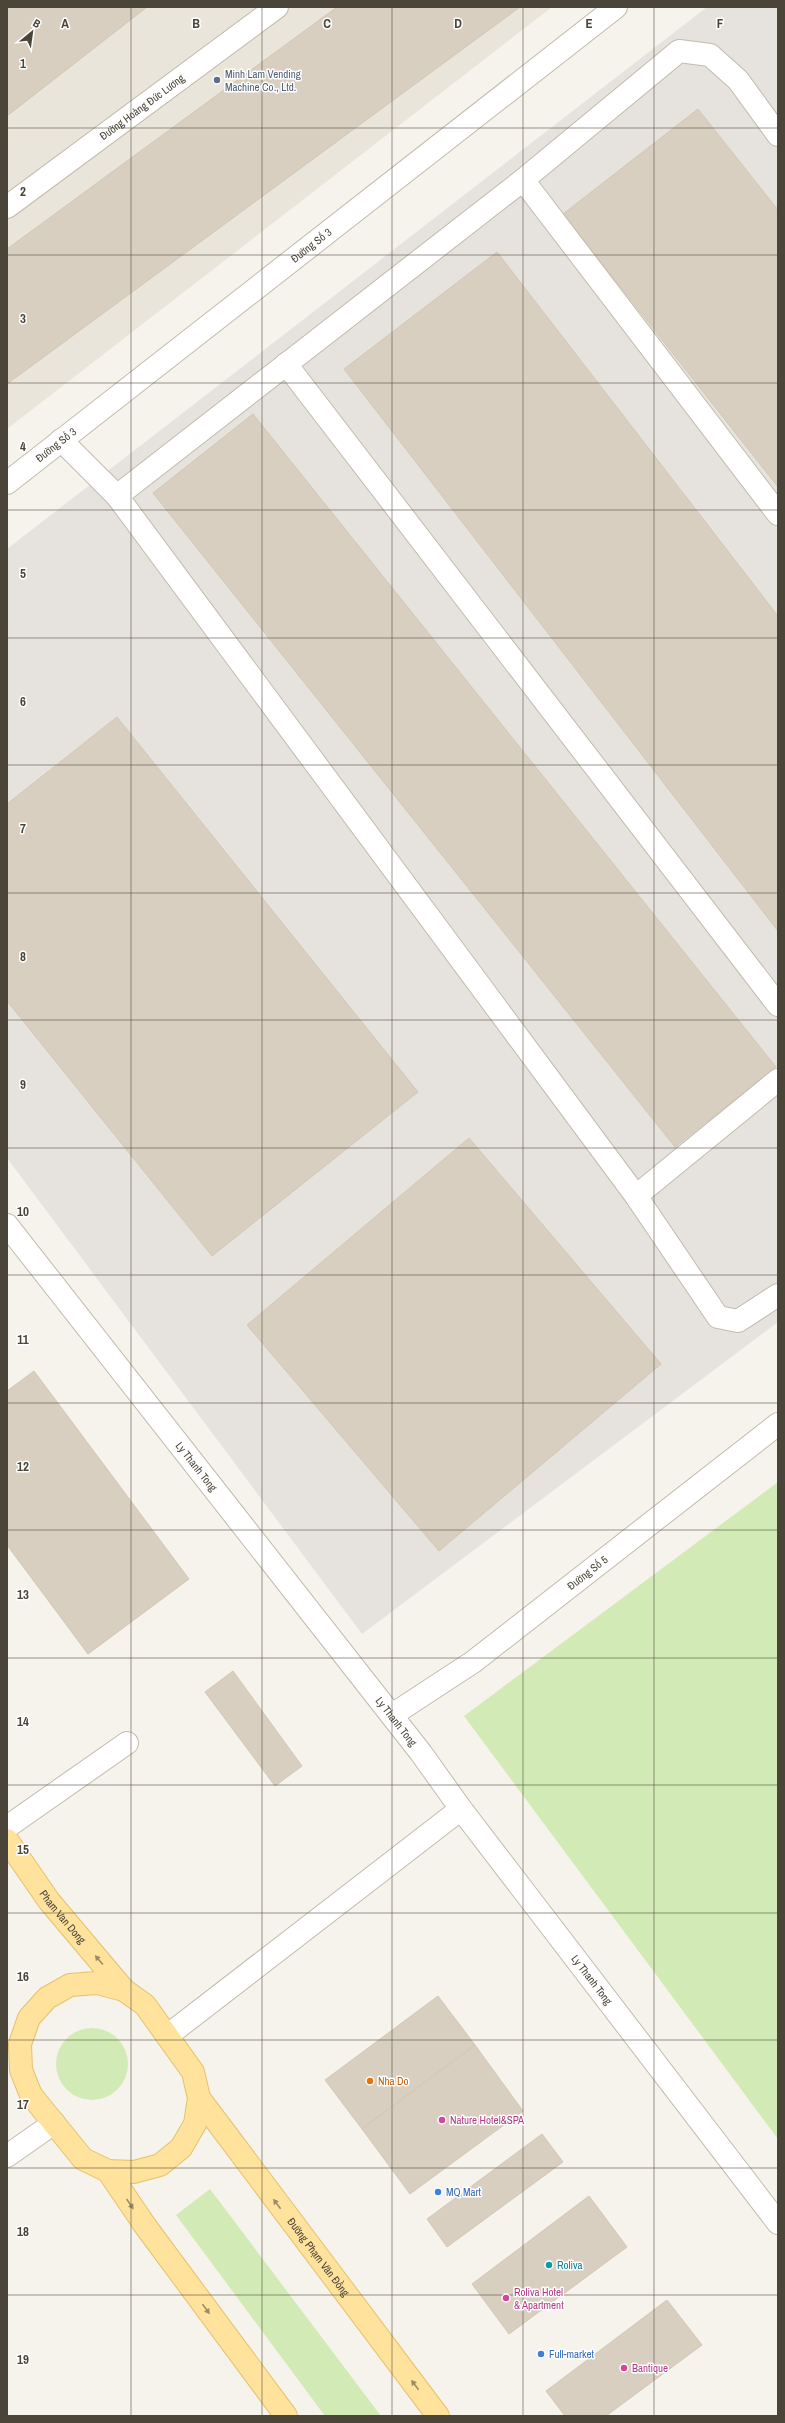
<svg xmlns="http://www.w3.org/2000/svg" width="785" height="2423" font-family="'Archivo Narrow',sans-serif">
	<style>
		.residential { fill: #eae5da }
		.industrial { fill: #e6e2dd }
		.green { fill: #d2eab5 }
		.building { fill: #d8cfc1; stroke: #d3c7b4 }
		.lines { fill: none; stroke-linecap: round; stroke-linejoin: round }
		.minor-casing { stroke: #c2bbae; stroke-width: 24 }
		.major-casing { stroke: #e6c16a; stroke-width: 24 }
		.minor { stroke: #fff; stroke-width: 22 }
		.major { stroke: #ffe39c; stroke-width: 22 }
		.oneway { fill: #9c8c66 }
		.grid { fill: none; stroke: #4b4439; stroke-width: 1; stroke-opacity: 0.55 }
		.service-dot { fill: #5c6f8a; stroke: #fff; stroke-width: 1.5 }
		.food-dot { fill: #e8710a; stroke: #fff; stroke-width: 1.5 }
		.hotel-dot { fill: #d1479c; stroke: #fff; stroke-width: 1.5 }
		.shop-dot { fill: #3f7fe0; stroke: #fff; stroke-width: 1.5 }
		.culture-dot { fill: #0f9aa8; stroke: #fff; stroke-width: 1.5 }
		.labels { text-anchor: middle; stroke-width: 3; stroke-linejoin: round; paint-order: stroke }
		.service-label { font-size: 11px; fill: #4e5e75; stroke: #fff; text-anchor: start }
		.street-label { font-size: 11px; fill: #4b4439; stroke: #fff }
		.food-label { font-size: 11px; fill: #c56008; stroke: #fff; text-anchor: start }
		.hotel-label { font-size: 11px; fill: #b23c85; stroke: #fff; text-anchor: start }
		.shop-label { font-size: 11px; fill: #366cbe; stroke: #fff; text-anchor: start }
		.culture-label { font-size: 11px; fill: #0d838f; stroke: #fff; text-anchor: start }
		.grid-label { font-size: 13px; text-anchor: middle; font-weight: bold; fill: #4b4439; stroke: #fff; stroke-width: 3; stroke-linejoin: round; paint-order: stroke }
	</style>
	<rect width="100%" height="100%" fill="#f6f3ec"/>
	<path class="residential" d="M7 7H552L7 429Z"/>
	<path class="industrial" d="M707 7H778V1322L362 1634 7 1158V549Z"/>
	<g class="green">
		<path d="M778 1482V2139L464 1716Z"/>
		<circle cx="92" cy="2064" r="36"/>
		<path d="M210 2189 381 2416H325L176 2215Z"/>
	</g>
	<g class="building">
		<path d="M7 7H147L7 116Z"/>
		<path d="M337 7H520L7 384V249Z"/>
		<path d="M698 109 778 210V487L563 214Z"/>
		<path d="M497 252 778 616V931L344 369Z"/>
		<path d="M253 414 776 1067 675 1147 153 493Z"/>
		<path d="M117 717 418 1092 212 1256 7 1001V804Z"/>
		<path d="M469 1138 661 1364 439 1551 247 1325Z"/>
		<path d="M34 1371 189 1579 88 1654 7 1545V1391Z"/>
		<path d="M233 1671 302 1766 275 1786 205 1692Z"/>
		<path d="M438 1996 475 2045 362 2129 325 2080Z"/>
		<path d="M475 2045 523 2111 410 2194 362 2129Z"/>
		<path d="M542 2134 563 2162 447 2247 427 2219Z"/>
		<path d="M589 2196 627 2247 509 2334 472 2284Z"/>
		<path d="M667 2300 702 2345 606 2416H565L546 2391Z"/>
	</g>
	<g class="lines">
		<g class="minor-casing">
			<g id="minor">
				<path d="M523 180 778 514"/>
				<path id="s1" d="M7 207 277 7"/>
				<path d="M286 364 778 1005"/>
				<path d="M61 440 117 496 636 1196 718 1317 738 1321 778 1295"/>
				<path id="s2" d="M7 483 616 7"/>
				<path d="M117 496 523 180 679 51 710 55 738 80 778 135"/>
				<path d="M636 1196 778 1080"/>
				<path id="s3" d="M7 1225 421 1753 461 1809 778 2223"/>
				<path id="s4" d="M392 1715 473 1662 778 1424"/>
				<path d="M7 1827 127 1743"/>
				<path d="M167 2036 461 1809"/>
				<path d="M7 2156 54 2123"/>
			</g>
		</g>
		<g class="major-casing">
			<g id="major">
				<path id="s5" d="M7 1840 49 1901 124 1990"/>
				<path d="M97 1983 124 1990 145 2005 193 2072 199 2098 195 2124 181 2148 160 2165 134 2172 108 2171 83 2159 31 2095 21 2070 20 2044 29 2018 47 1998 70 1985Z"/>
				<path id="s6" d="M199 2098 438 2416"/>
				<path d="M108 2171 146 2227 286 2416"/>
			</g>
		</g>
		<use href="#minor" class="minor"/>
		<use href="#major" class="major"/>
	</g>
	<defs><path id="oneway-solid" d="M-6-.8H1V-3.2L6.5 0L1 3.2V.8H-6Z"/></defs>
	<g class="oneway">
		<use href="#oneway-solid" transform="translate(99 1960) rotate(-130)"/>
		<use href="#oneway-solid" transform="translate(130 2204) rotate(56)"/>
		<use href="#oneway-solid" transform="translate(277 2204) rotate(-127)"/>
		<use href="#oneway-solid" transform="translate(206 2309) rotate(54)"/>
		<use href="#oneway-solid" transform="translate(415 2385) rotate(-127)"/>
	</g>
	<path class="grid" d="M131 7V2416M262 7V2416M392 7V2416M523 7V2416M654 7V2416M7 128H778M7 255H778M7 383H778M7 510H778M7 638H778M7 765H778M7 893H778M7 1020H778M7 1148H778M7 1275H778M7 1403H778M7 1530H778M7 1658H778M7 1785H778M7 1913H778M7 2040H778M7 2168H778M7 2295H778"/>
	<circle class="service-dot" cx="217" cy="80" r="4"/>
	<circle class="food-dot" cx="370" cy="2081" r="4"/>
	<g class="hotel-dot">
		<circle cx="442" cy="2120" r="4"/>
		<circle cx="506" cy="2298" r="4"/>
		<circle cx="624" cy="2368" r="4"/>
	</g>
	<g class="shop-dot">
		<circle cx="438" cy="2192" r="4"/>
		<circle cx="541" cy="2354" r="4"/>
	</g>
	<circle class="culture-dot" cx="549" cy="2265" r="4"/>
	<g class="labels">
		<g class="service-label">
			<text x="225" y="78">Minh Lam Vending<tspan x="225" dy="13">Machine Co., Ltd.</tspan></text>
		</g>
		<g class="street-label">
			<text dy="4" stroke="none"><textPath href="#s1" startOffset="168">Đường Hoàng Đức Lương</textPath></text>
			<text dy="4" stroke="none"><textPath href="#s2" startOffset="386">Đường Số 3</textPath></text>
			<text dy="4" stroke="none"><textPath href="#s2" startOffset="62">Đường Số 3</textPath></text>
			<text dy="4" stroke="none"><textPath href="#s3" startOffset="307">Ly Thanh Tong</textPath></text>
			<text dy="4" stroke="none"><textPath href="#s4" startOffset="242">Đường Số 5</textPath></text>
			<text dy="4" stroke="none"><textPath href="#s3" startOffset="631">Ly Thanh Tong</textPath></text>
			<text dy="4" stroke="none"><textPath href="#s5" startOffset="95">Pham Van Dong</textPath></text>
			<text dy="4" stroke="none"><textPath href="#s3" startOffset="955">Ly Thanh Tong</textPath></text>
			<text dy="4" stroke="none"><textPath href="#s6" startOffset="199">Đường Phạm Văn Đồng</textPath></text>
		</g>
		<g class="food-label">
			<text x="378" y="2085">Nha Do</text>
		</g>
		<g class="hotel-label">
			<text x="450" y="2124">Nature Hotel&amp;SPA</text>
			<text x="514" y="2296">Roliva Hotel<tspan x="514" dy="13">&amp; Apartment</tspan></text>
			<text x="632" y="2372">Bantique</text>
		</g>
		<g class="shop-label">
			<text x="446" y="2196">MQ Mart</text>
			<text x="549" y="2358">Full-market</text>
		</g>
		<g class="culture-label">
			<text x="557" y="2269">Roliva</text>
		</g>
	</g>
	<g class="grid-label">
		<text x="65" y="28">A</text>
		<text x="196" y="28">B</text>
		<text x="327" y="28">C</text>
		<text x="458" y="28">D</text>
		<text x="589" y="28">E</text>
		<text x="720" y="28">F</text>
		<text x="23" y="68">1</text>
		<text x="23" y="196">2</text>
		<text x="23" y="323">3</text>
		<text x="23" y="451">4</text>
		<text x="23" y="578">5</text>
		<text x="23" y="706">6</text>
		<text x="23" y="833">7</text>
		<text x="23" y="961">8</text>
		<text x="23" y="1089">9</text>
		<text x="23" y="1216">10</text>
		<text x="23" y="1344">11</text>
		<text x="23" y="1471">12</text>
		<text x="23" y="1599">13</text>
		<text x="23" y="1726">14</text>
		<text x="23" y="1854">15</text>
		<text x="23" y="1981">16</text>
		<text x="23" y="2109">17</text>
		<text x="23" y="2236">18</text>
		<text x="23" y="2364">19</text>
	</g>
	<rect width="785" height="2423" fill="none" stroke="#4b4439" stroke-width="16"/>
	<g transform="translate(32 32) rotate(29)" stroke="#ffffff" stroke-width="3" paint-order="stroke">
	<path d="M0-3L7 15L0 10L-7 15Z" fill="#4b4439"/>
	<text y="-6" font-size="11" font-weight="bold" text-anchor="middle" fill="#4b4439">B</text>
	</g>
</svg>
